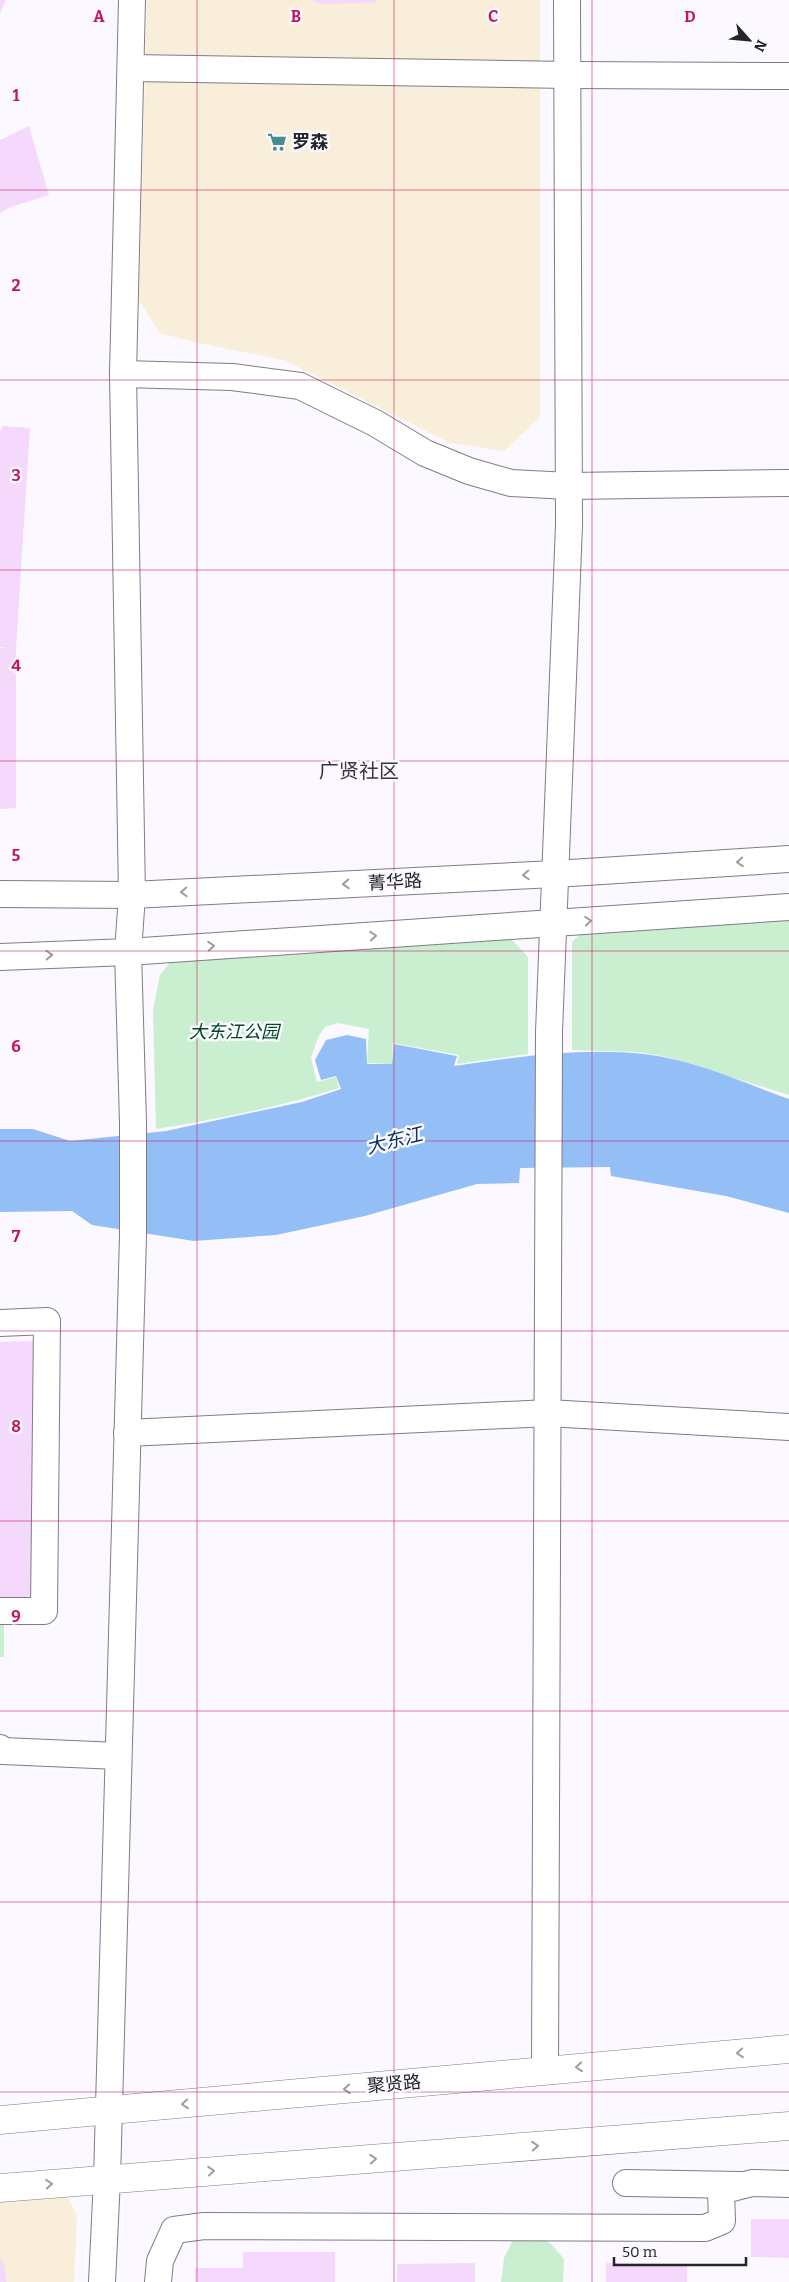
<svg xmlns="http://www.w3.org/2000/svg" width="789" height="2282" font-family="Bitter,'Noto Sans SC',serif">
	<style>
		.commercial { fill: #f9eeda }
		.green { fill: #caeed0 }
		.water { fill: #94bef6 }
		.building { fill: #f4d9fd }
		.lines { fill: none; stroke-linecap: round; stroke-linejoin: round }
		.minor-casing { stroke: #807b85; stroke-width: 28 }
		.major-casing { stroke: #807b85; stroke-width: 29 }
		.minor { stroke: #fff; stroke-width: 26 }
		.major { stroke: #fff; stroke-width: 28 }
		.oneway { stroke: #9d9c9e }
		.grid { fill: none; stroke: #c2185b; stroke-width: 1; stroke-opacity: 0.55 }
		.labels { text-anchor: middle; stroke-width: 5; stroke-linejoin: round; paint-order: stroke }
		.poi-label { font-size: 18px; font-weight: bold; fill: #252428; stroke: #fbf8ff; text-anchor: start }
		.street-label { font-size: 18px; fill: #252428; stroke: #fbf8ff }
		.park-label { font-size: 18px; font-style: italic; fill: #00491e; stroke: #fbf8ff }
		.water-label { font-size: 19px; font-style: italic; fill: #0b3466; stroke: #fbf8ff }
		.quarter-label { font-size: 20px; fill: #39353e; stroke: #fbf8ff }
		.grid-label { font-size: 16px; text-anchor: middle; font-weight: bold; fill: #c2185b; stroke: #fbf8ff; stroke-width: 5; stroke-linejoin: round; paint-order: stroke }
	</style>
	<rect width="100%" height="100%" fill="#fbf8ff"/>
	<g class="commercial">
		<path d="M147 0H540V417L504 451 450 443 284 360 194 342 160 333 139 301Z"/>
		<path d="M67 2195 77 2216 74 2282H0V2196Z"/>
	</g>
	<g class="green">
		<path d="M789 914V1095L667 1057 637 1052 572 1050V942L584 930Z"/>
		<path d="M492 934 512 940 528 957V1054L457 1064 459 1055 393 1043 392 1064 367 1063 369 1029 338 1023 325 1027 318 1037 311 1058 317 1082 336 1077 339 1088C279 1107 219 1119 156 1129L153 1010 160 975 176 955Z"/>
		<rect x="0" y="1618" width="4" height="39"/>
		<path d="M536 2232 552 2245 564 2259 563 2282H501L504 2258 513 2240Z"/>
	</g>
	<path class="water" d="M347 1035 366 1039 367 1064H392L394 1044 457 1056 454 1066C516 1057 581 1047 644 1054 694 1060 742 1082 789 1099V1213L726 1196 611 1176 610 1167 520 1168 519 1183 477 1184 365 1216 276 1235 194 1241 92 1225 72 1211 0 1212V1129H33L70 1141 166 1131 302 1102 341 1089 336 1076 321 1080 315 1060 326 1040Z"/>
	<g class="building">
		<path d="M0 0H6L0 13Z"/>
		<path d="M311 0H379L373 3 321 4Z"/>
		<path d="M29 126 49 195 11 207 0 213V140Z"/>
		<path d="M3 426 30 428 16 649V808L0 809V648H7L0 647V432Z"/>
		<path d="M33 1341V1599L0 1600V1342Z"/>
		<path d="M751 2219H789V2258L751 2257Z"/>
		<path d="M243 2252H335V2282H195V2268H243Z"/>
		<path d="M0 2258 4 2264 7 2282H0Z"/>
		<path d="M475 2263V2282H397V2264Z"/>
		<path d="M606 2263 687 2264V2282H606Z"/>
	</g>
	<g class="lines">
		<g class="minor-casing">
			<g id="minor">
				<path d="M131 68 568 75 789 76"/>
				<path d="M123 374 232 377 300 386 375 423 425 453 469 471 511 483 569 486 789 483"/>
				<path d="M0 894 132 895 555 874 789 859"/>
				<path d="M0 957 128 952 789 907"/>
				<path d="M0 1323 47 1321 44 1611H0"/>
				<path d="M127 1433 548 1413 789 1427"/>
				<path d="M0 1748 3 1751 118 1756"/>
				<path d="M545 2070 549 1032 569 525 567 0"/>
				<path d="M626 2183 740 2185"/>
				<path d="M102 2282 107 2179 133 1236V1122L128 952 132 895 123 374 132 0"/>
				<path d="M158 2282 160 2261 174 2230 204 2226 705 2228 722 2221 721 2191 752 2183 789 2184"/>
			</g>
		</g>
		<g class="major-casing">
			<g id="major">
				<path d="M0 2120 789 2049"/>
				<path d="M0 2188 789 2126"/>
			</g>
		</g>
		<use href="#minor" class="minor"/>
		<use href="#major" class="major"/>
	</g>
	<defs><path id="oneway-chevron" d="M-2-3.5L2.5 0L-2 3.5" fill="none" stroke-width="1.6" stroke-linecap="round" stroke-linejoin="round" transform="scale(1.25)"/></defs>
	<g class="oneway">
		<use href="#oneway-chevron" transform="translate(740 862) rotate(176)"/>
		<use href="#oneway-chevron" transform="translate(526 875) rotate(177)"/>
		<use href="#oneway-chevron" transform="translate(346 884) rotate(177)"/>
		<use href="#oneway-chevron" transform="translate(184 892) rotate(177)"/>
		<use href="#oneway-chevron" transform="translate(588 921) rotate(-4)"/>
		<use href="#oneway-chevron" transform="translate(373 936) rotate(-4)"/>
		<use href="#oneway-chevron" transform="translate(211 946) rotate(-4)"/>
		<use href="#oneway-chevron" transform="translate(49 955) rotate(-2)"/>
		<use href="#oneway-chevron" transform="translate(740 2053) rotate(175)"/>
		<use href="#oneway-chevron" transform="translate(579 2067) rotate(175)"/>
		<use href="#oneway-chevron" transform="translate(347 2089) rotate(175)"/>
		<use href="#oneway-chevron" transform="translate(185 2104) rotate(175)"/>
		<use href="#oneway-chevron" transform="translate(535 2146) rotate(-4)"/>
		<use href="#oneway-chevron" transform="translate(373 2159) rotate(-4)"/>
		<use href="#oneway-chevron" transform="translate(211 2171) rotate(-4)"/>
		<use href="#oneway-chevron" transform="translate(49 2184) rotate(-5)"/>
	</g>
	<path class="grid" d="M197 0V2282M394 0V2282M592 0V2282M0 190H789M0 380H789M0 570H789M0 761H789M0 951H789M0 1141H789M0 1331H789M0 1521H789M0 1711H789M0 1902H789M0 2092H789"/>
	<defs>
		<g id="supermarket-bare" transform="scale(1.5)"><path d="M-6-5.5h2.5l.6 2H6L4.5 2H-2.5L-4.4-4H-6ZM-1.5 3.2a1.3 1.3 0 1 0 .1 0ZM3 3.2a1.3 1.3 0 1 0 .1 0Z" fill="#468d8b" stroke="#fbf8ff" stroke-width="2.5" paint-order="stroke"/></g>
	</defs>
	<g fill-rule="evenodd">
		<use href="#supermarket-bare" x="277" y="142"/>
	</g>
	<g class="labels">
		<g class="poi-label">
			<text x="292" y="148">罗森</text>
		</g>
		<g class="street-label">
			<text transform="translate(395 882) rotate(-3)" y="6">菁华路</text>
			<text transform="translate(394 2084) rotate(-5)" y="6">聚贤路</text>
		</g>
		<g class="park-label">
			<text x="234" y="1038">大东江公园</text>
		</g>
		<g class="water-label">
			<text transform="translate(394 1140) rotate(-14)" y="7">大东江</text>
		</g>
		<g class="quarter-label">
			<text x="359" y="778">广贤社区</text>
		</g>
	</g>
	<g class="grid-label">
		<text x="99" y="22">A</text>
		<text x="296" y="22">B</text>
		<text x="493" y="22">C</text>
		<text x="690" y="22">D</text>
		<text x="16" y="101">1</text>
		<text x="16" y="291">2</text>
		<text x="16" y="481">3</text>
		<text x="16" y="671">4</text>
		<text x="16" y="861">5</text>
		<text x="16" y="1052">6</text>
		<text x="16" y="1242">7</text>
		<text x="16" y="1432">8</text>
		<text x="16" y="1622">9</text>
	</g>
	<g transform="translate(749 40) rotate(117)" stroke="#fbf8ff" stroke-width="4" paint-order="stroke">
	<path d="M0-4L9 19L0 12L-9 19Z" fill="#252428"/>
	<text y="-8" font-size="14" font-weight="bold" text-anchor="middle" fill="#252428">N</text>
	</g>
	<path d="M614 2257v8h132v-8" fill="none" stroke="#252428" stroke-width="2.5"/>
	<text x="622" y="2257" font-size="15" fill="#252428" stroke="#fbf8ff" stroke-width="4" paint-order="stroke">50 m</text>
</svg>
